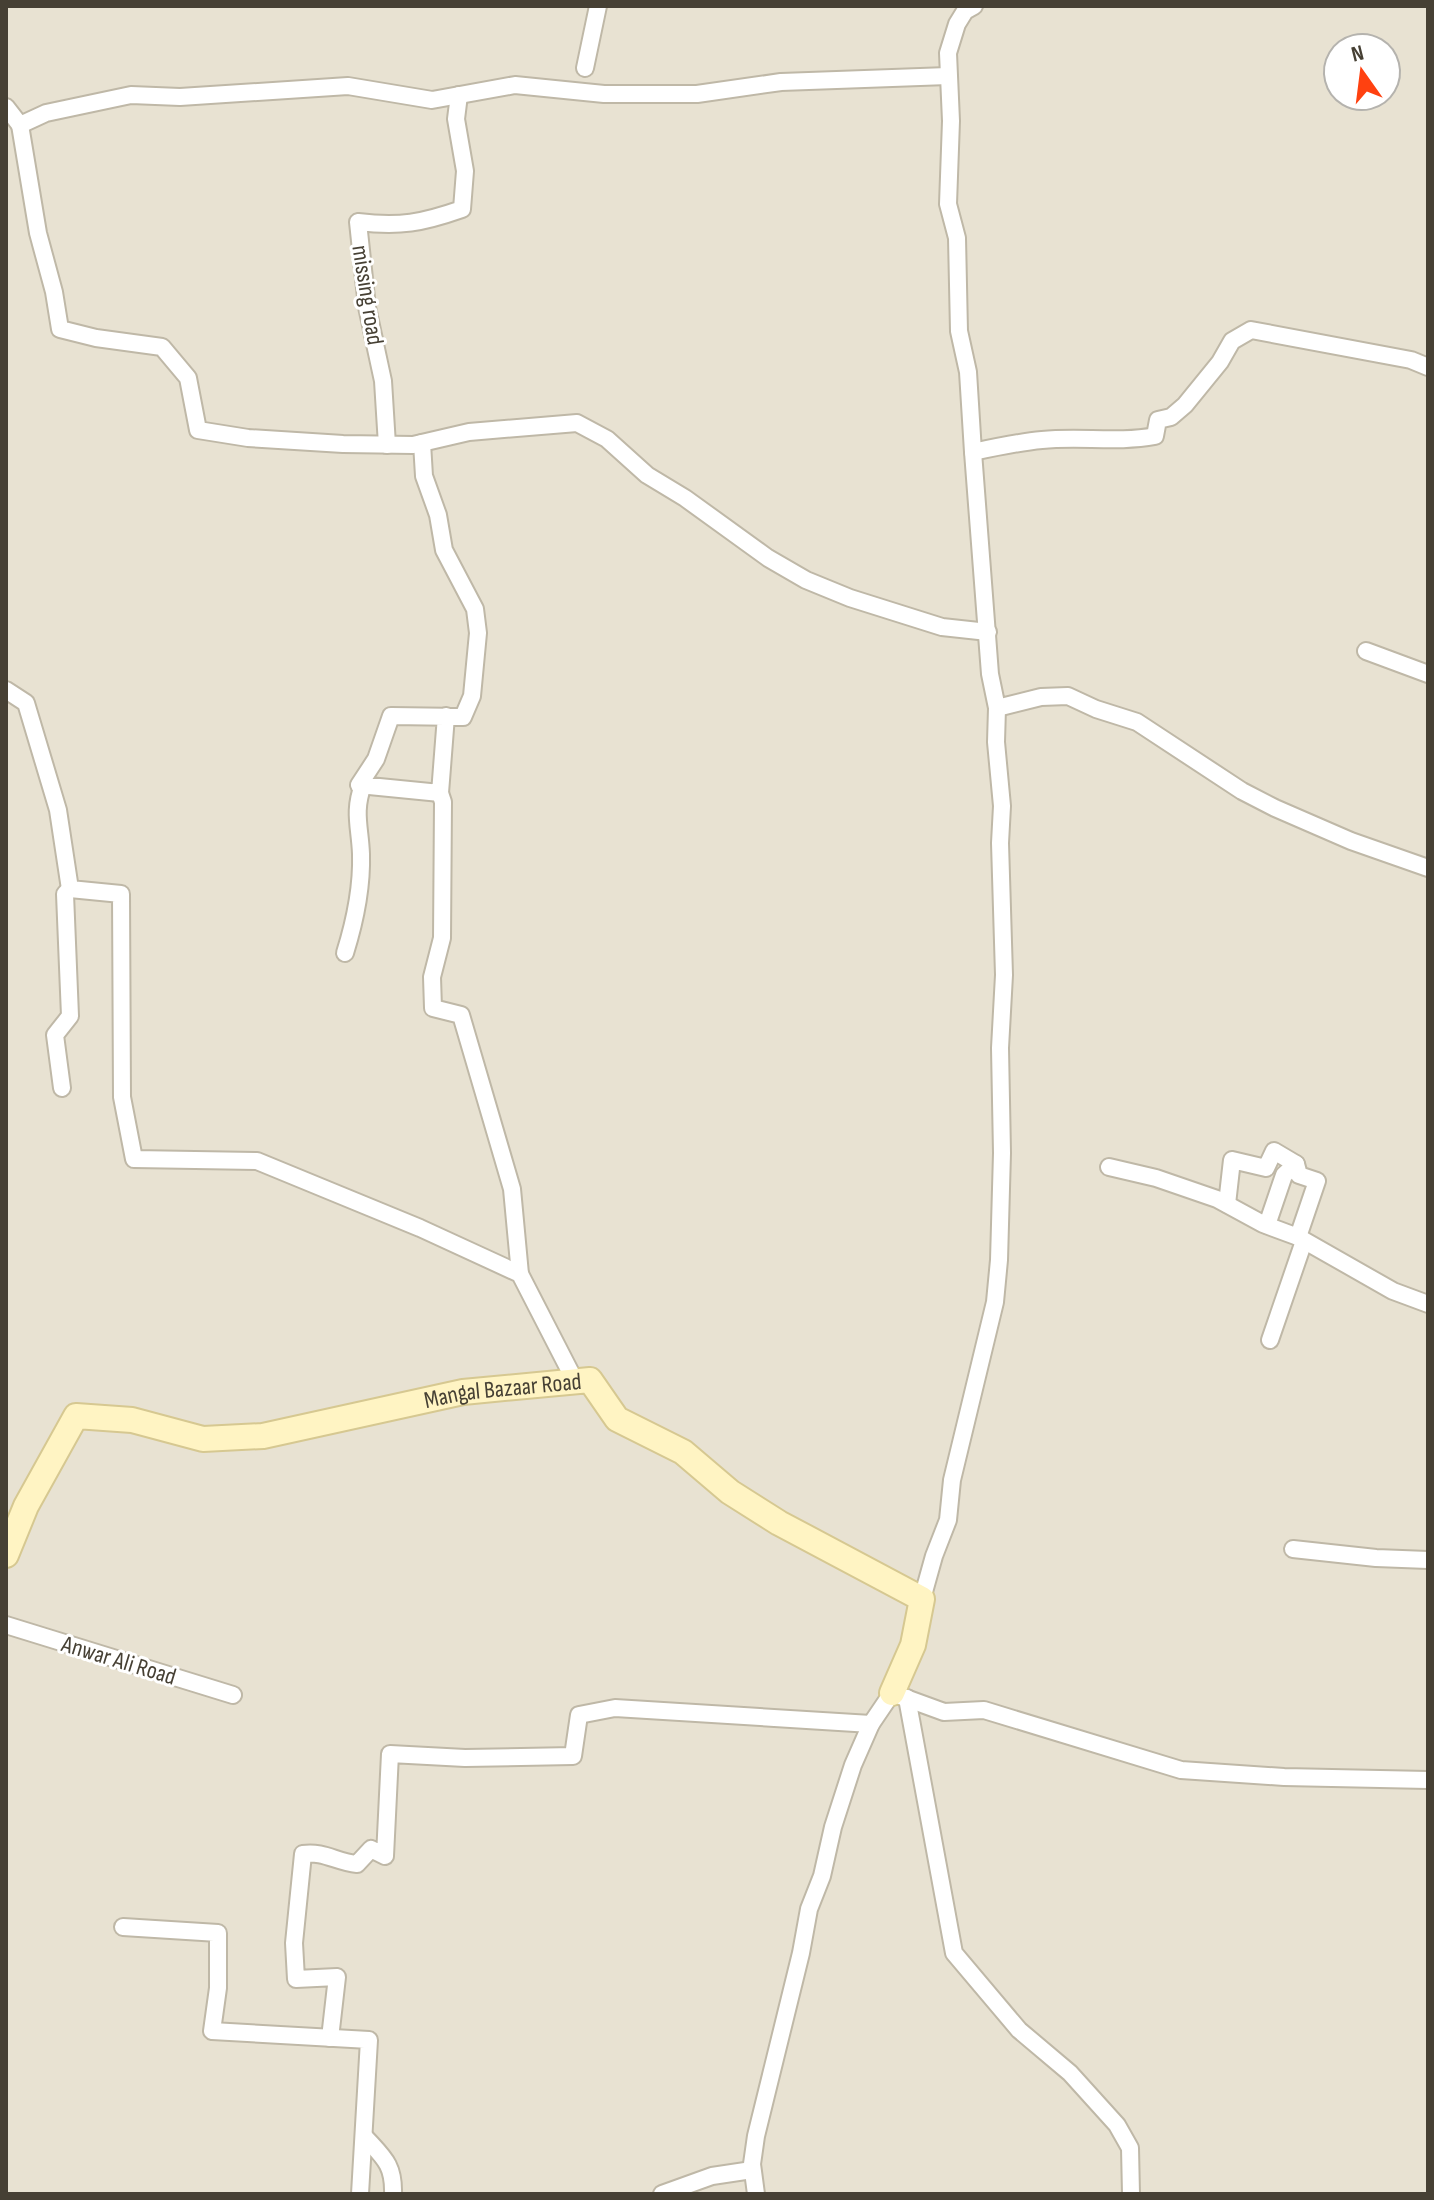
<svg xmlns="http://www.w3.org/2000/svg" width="1434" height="2200" font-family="'Sofia Sans Condensed',sans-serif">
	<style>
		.residential { fill: #e8e2d2; fill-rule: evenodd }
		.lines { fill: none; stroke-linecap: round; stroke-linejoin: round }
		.street-casing { stroke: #bfb8a7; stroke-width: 20 }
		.secondary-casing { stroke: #d6c891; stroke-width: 28 }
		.street { stroke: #fff; stroke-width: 16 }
		.secondary { stroke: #fff4c3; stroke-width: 24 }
		.labels { text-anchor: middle; stroke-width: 6; stroke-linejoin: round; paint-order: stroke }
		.street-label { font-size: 24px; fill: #464034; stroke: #fff }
	</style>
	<rect width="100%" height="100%" fill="#f3f0e4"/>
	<path class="residential" d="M6 6H1428V2194H6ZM1338 48H1386V96H1338Z"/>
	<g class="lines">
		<g class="street-casing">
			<g id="street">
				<path d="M974 6 965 11 957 24 948 53 951 121 948 204 957 238 959 331 968 372 973 452C996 447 1019 442 1042 440 1080 436 1117 443 1155 436L1158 420 1171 417 1185 405 1220 362 1232 341 1251 330 1411 360 1428 367"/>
				<path d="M585 68 598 6"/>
				<path d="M6 107 20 125 46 113 131 95 180 97 348 86 432 100 515 85 604 94H697L781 82 948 76"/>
				<path d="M20 125 38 233 54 292 60 329 96 338 162 347 188 378 198 430 248 438 343 444 413 445 469 432 577 423 607 439 647 475 685 498 768 558 806 580 850 598 942 627 988 632"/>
				<path d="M422 443 424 476 438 515 444 550 475 609 478 633 472 696 463 717 391 716 376 759 359 785 440 793 446 716"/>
				<path d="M387 445 383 381 367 307 358 222C400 227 422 223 462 209L465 171 456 119 459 95"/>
				<path d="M973 452 990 674 997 708 1041 697 1068 696 1096 709 1137 722 1242 791 1275 808 1351 841 1428 868"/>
				<path d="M1366 651 1428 674"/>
				<path d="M6 690 26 703 58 810 70 889 121 894 122 1097 134 1159 257 1161 420 1228 520 1274 575 1381"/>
				<path d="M440 793 443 802 442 938 432 977 433 1008 461 1015 512 1189 520 1274"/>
				<path d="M345 953C355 921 362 887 361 854 360 827 353 812 363 785"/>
				<path d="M62 1088 55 1035 70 1016 65 894 70 889"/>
				<path d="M1109 1167 1156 1178 1217 1199 1263 1224 1298 1237 1393 1291 1428 1304"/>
				<path d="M1227 1204 1232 1160 1266 1168 1274 1151 1296 1164 1299 1175 1317 1181 1298 1237"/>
				<path d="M1267 1225 1284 1175 1296 1164"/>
				<path d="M1270 1340 1304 1241"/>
				<path d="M1293 1549 1376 1558 1428 1560"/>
				<path d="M922 1599 934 1556 948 1520 952 1480 995 1302 999 1260 1002 1153 1000 1048 1004 975 1000 843 1002 806 996 742 997 708"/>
				<path d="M6 1625 233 1695"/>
				<path d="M907 1698 954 1953 1019 2030 1070 2073 1117 2125 1130 2148 1131 2194"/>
				<path d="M123 1927 218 1933V1988L212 2031 369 2040 360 2194"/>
				<path d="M330 2038 337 1977 296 1979 294 1943 303 1854C324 1851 336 1862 357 1864L371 1849 385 1856 390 1754 465 1758 573 1756 579 1715 615 1708 871 1724"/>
				<path d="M364 2136C383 2157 394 2164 393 2194"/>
				<path d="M662 2194 712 2176 752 2170"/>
				<path d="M756 2194 752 2164 756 2136 801 1953 809 1909 822 1876 833 1827 853 1765 871 1724 892 1693 944 1712 984 1710 1181 1770 1284 1777 1428 1780"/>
			</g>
		</g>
		<g class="secondary-casing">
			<g id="secondary">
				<path id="s1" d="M6 1555 26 1506 76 1416 132 1420 203 1439 263 1436 463 1392 590 1380 617 1419 683 1452 730 1492 779 1523 922 1599 913 1645 892 1693"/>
			</g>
		</g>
		<use href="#street" class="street"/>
		<use href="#secondary" class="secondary"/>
	</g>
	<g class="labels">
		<g class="street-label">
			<text transform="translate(368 295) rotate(81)" y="8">missing road</text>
			<text dy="8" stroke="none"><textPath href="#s1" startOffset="590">Mangal Bazaar Road</textPath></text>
			<text transform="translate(119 1660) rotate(17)" y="8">Anwar Ali Road</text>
		</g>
	</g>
	<rect width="1434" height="2200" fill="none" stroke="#464034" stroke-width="16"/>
	<g transform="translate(1362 72) rotate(346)"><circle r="38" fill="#ffffff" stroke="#b5b3ae" stroke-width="2"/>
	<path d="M0-6L14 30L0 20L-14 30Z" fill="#ff4110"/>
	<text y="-12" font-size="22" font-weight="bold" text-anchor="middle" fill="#464034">N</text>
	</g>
</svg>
